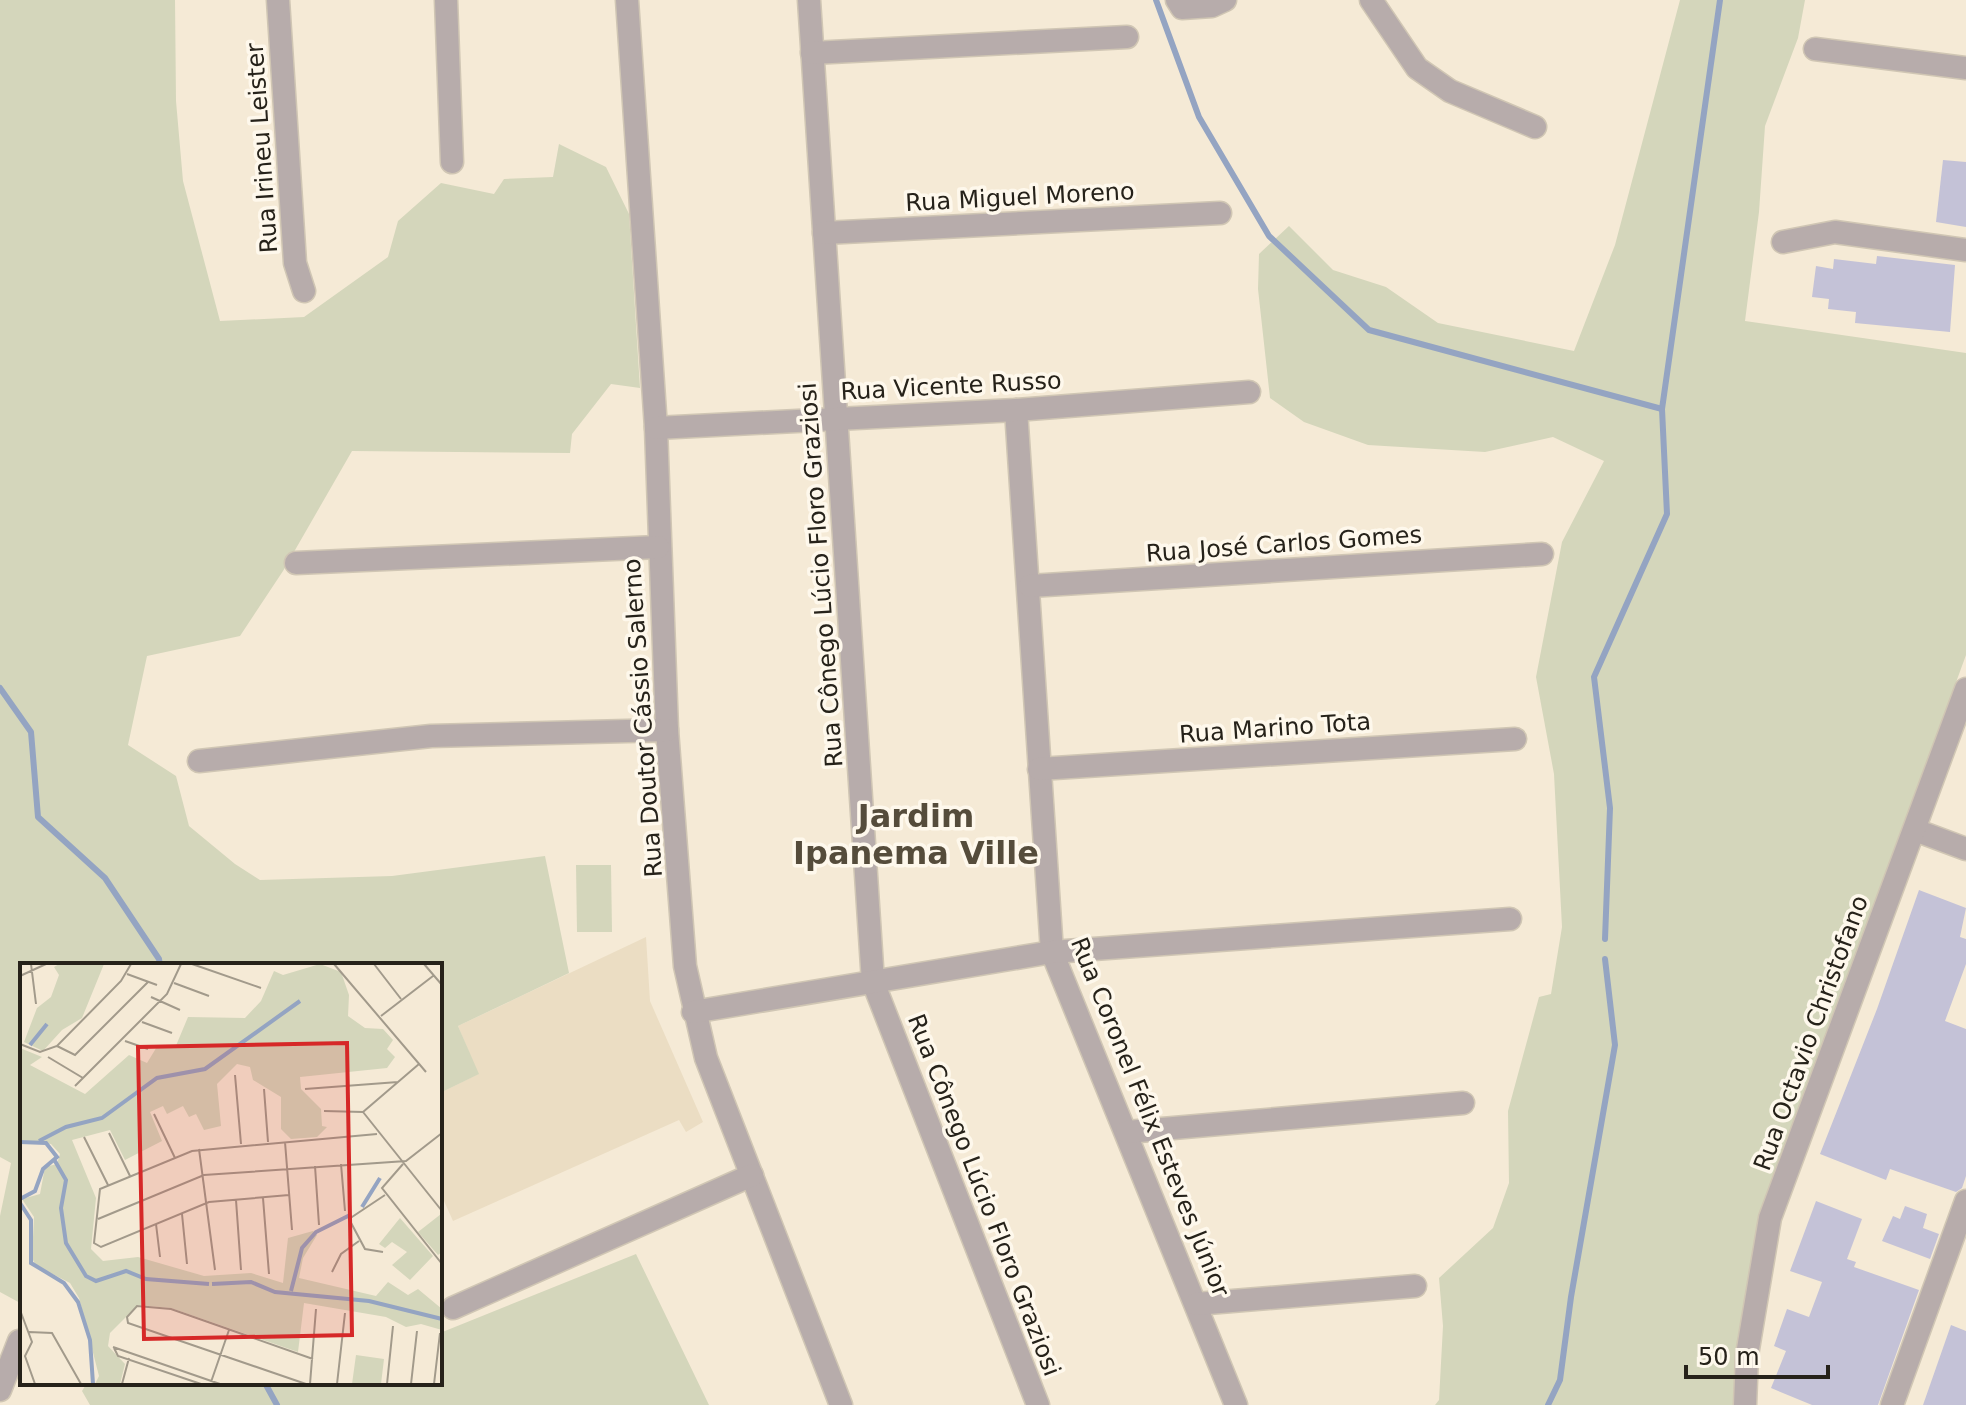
<svg xmlns="http://www.w3.org/2000/svg" width="1966" height="1405" font-family="'DejaVu Sans',sans-serif">
	<style>
		.built { fill: #ebddc3 }
		.green { fill: #d4d6bb }
		.lines { fill: none; stroke-linecap: round; stroke-linejoin: round }
		.stream { stroke: #94a4c2; stroke-width: 6 }
		.building { fill: #c4c2d7 }
		.minor-casing { stroke: #d0c6b4; stroke-width: 25 }
		.minor { stroke: #b7acab; stroke-width: 22 }
		.labels { text-anchor: middle; stroke-width: 7; stroke-linejoin: round; paint-order: stroke }
		.street-label { font-size: 24px; fill: #26221a; stroke: #fef8ec }
		.district-label { font-size: 32px; font-weight: bold; fill: #554c3b; stroke: #fef8ec }
		.inset-river { fill: none; stroke: #94a4c2; stroke-width: 4 }
		.inset-road { fill: none; stroke: #a29a8b; stroke-width: 2 }
		.view { fill: #d62828; fill-opacity: 0.15; stroke: #d62828; stroke-width: 4 }
		.inset-edge { fill: none; stroke: #26221a; stroke-width: 4 }
	</style>
	<rect width="100%" height="100%" fill="#f5ead6"/>
	<path class="built" d="M646 937 650 1001 703 1122 686 1132 679 1120 453 1221 440 1192V1093L478 1074 458 1026Z"/>
	<g class="green">
		<path d="M0 0H175L176 101 183 181 220 321 304 317 388 257 398 221 441 183 494 194 504 179 553 177 559 144 606 167 629 214 640 388 611 384 572 434 570 453 352 451 283 571 240 636 147 656 128 745 176 776 189 826 235 864 260 880 392 876 545 856 569 973 458 1026 479 1074 440 1093V965H22V1304L0 1292V1216L11 1163 0 1157Z"/>
		<path d="M1680 0H1805L1798 38 1765 126 1759 212 1745 321 1966 353V655L1760 1218 1740 1405H1435L1439 1400 1443 1326 1439 1278 1493 1228 1509 1183 1508 1111 1539 997 1551 994 1562 927 1554 774 1536 677 1562 542 1604 461 1553 437 1485 452 1368 445 1304 422 1270 398 1258 289 1259 254 1289 226 1333 270 1386 287 1438 323 1574 351 1615 245Z"/>
		<path d="M576 865H611L612 932H577Z"/>
		<path d="M636 1254 709 1405H90L82 1391 87 1383H440V1333Z"/>
	</g>
	<g class="lines">
		<g class="stream">
			<path d="M1156 0 1199 117 1269 236 1369 330 1662 409"/>
			<path d="M0 688 31 732 38 817 105 878 159 959 160 965"/>
			<path d="M1605 939 1610 808 1594 677 1667 514 1662 409 1720 0"/>
			<path d="M265 1383 277 1405"/>
			<path d="M1548 1405 1560 1380 1571 1297 1615 1045 1605 959"/>
		</g>
	</g>
	<g class="building">
		<path d="M1943 160 1966 162V227L1936 222Z"/>
		<path d="M1877 256 1955 265 1950 332 1855 323 1856 312 1828 309 1829 299 1812 297 1816 266 1833 269 1834 259 1876 264Z"/>
		<path d="M1919 890 1966 908 1960 937 1966 939V964L1945 1021 1966 1029V1176L1962 1188 1956 1192 1890 1169 1886 1180 1820 1154 1877 1009Z"/>
		<path d="M1816 1201 1862 1219 1847 1259 1856 1262 1854 1267 1919 1290 1878 1405H1812L1771 1388 1786 1351 1774 1346 1787 1309 1809 1317 1822 1282 1790 1271Z"/>
		<path d="M1905 1206 1927 1214 1923 1228 1939 1234 1930 1259 1882 1241 1893 1216 1900 1219Z"/>
		<path d="M1951 1325 1966 1331V1405H1923Z"/>
	</g>
	<g class="lines">
		<g class="minor-casing">
			<g id="minor">
				<path d="M278 0 295 263 304 291"/>
				<path d="M446 0 452 162"/>
				<path d="M627 0 656 428 667 730 685 966 706 1058 841 1405"/>
				<path d="M809 0 873 982 1038 1405"/>
				<path d="M1177 0 1182 8 1212 6 1225 0"/>
				<path d="M1371 0 1417 68 1450 91 1535 127"/>
				<path d="M1815 49 1966 68"/>
				<path d="M812 53 1127 37"/>
				<path d="M824 233 1220 213"/>
				<path d="M1783 242 1835 232 1966 250"/>
				<path d="M1016 410 1052 952 1236 1405"/>
				<path d="M656 428 1016 410 1249 392"/>
				<path d="M296 563 658 547"/>
				<path d="M1030 586 1542 554"/>
				<path d="M199 761 431 736 667 730"/>
				<path d="M1039 769 1515 739"/>
				<path d="M1915 830 1966 849"/>
				<path d="M693 1012 1052 952 1510 919"/>
				<path d="M1127 1132 1463 1103"/>
				<path d="M1196 1304 1415 1286"/>
				<path d="M453 1308 752 1175"/>
				<path d="M0 1390 19 1341"/>
				<path d="M1745 1405 1747 1355 1770 1218 1966 689"/>
				<path d="M1892 1405 1966 1201"/>
			</g>
		</g>
		<use href="#minor" class="minor"/>
	</g>
	<g class="labels">
		<g class="street-label">
			<text transform="translate(262 148) rotate(-94)" y="8">Rua Irineu Leister</text>
			<text transform="translate(1020 197) rotate(-3)" y="8">Rua Miguel Moreno</text>
			<text transform="translate(951 386) rotate(-3)" y="8">Rua Vicente Russo</text>
			<text transform="translate(1284 544) rotate(-4)" y="8">Rua José Carlos Gomes</text>
			<text transform="translate(821 575) rotate(-94)" y="8">Rua Cônego Lúcio Floro Graziosi</text>
			<text transform="translate(643 718) rotate(-94)" y="8">Rua Doutor Cássio Salerno</text>
			<text transform="translate(1275 728) rotate(-4)" y="8">Rua Marino Tota</text>
			<text transform="translate(1811 1033) rotate(-70)" y="8">Rua Octavio Christofano</text>
			<text transform="translate(1150 1117) rotate(68)" y="8">Rua Coronel Félix Esteves Júnior</text>
			<text transform="translate(984 1195) rotate(69)" y="8">Rua Cônego Lúcio Floro Graziosi</text>
		</g>
		<g class="district-label">
			<text x="916" y="827">Jardim<tspan x="916" dy="37">Ipanema Ville</tspan></text>
		</g>
	</g>
	<g transform="translate(20 963)">
		<rect width="422" height="422" fill="#f5ead6"/>
		<path d="M39 1H84L62 55 42 67 23 88 4 79 17 45 31 34 39 12 34 4ZM300 1 321 9 329 32 328 53 345 65 363 66 373 77 367 86 375 94 367 105 280 114 281 126 301 146 302 163 307 164 297 174 271 176 261 166V134L233 117 230 104 217 101 197 121 201 163 184 167 176 151 169 154 163 143 147 151 143 143 130 149 142 178 105 197 90 167 52 177 76 235 71 286 83 298 118 294 184 313 231 310 263 320 268 275 293 268 297 272 283 295 279 315 356 333 368 319 388 332 398 326 422 346V367L401 361 386 364 366 354 284 340 278 389 151 345 118 342 90 370 88 383 105 401 100 421H75L79 413 59 335 50 320 15 302 12 294 14 254 2 236 20 231 25 204 37 201 40 191 31 181 0 177V85L22 94 10 102 65 131 109 92 127 100 138 82 155 85 168 54 225 55 241 38 254 8 263 12ZM421 251 422 289 418 292 398 269ZM380 255 413 293 390 317 372 302 387 289 372 279 365 285 359 281ZM336 392 364 396 361 421H332Z" fill="#d4d6bb"/>
		<path class="inset-river" d="M10 82 27 61M19 178 46 164 82 155 137 115 185 106 280 38M0 179 26 180 37 194 23 206 15 228 0 236M35 198 46 217 41 245 46 280 66 313 76 318 106 308 126 316 189 321M0 240 11 257V300L44 320 58 339 70 377 73 421M342 244 360 215M192 321 231 319 255 329 349 338 422 356M271 328 282 285 296 269 330 252"/>
		<path class="inset-road" d="M11 1 16 41M172 1 241 25M247 1H279M314 1 406 109M354 1 381 36M404 1 422 22M107 11 137 22M0 13 26 1M154 20 189 33M131 34 160 47M361 53 413 13M122 59 152 70M105 78 128 86M0 81 20 89 37 83 101 18 111 1M37 83 55 92 128 19M28 94 63 115M215 112 221 181M55 123 147 31 161 1M244 126 248 179M285 126 378 119M304 148 343 149M343 149 422 248M343 149 399 101M134 151 155 195M89 170 110 213M64 174 88 222M265 179 272 267M179 186 195 307M321 201 325 248M383 201 362 225 422 301M295 203 299 262M269 232 189 239 81 284 74 280 80 226 172 188 357 171M243 235 249 311M216 237 221 307M162 251 167 301M78 256 184 212 386 198 422 170M136 261 140 294M363 289 345 286 329 256 365 232M312 309 321 291 339 278M0 347 12 379 5 393 15 421M9 369 32 370 61 421M93 384 200 421M94 385 98 393 181 421M191 419 209 367M102 421 109 395M286 421 108 360 107 354 117 343 151 346 293 396M290 421 296 346M317 421 325 350M367 421 373 363M391 421 397 368M414 421 420 370"/>
		<path class="view" d="M327 80 332 372 124 376 118 84Z"/>
		<rect width="422" height="422" class="inset-edge"/>
	</g>
	<path d="M1686 1365v12h142v-12" fill="none" stroke="#26221a" stroke-width="4"/>
	<text x="1698" y="1365" font-size="24" fill="#26221a" stroke="#fef8ec" stroke-width="6" paint-order="stroke">50 m</text>
</svg>
